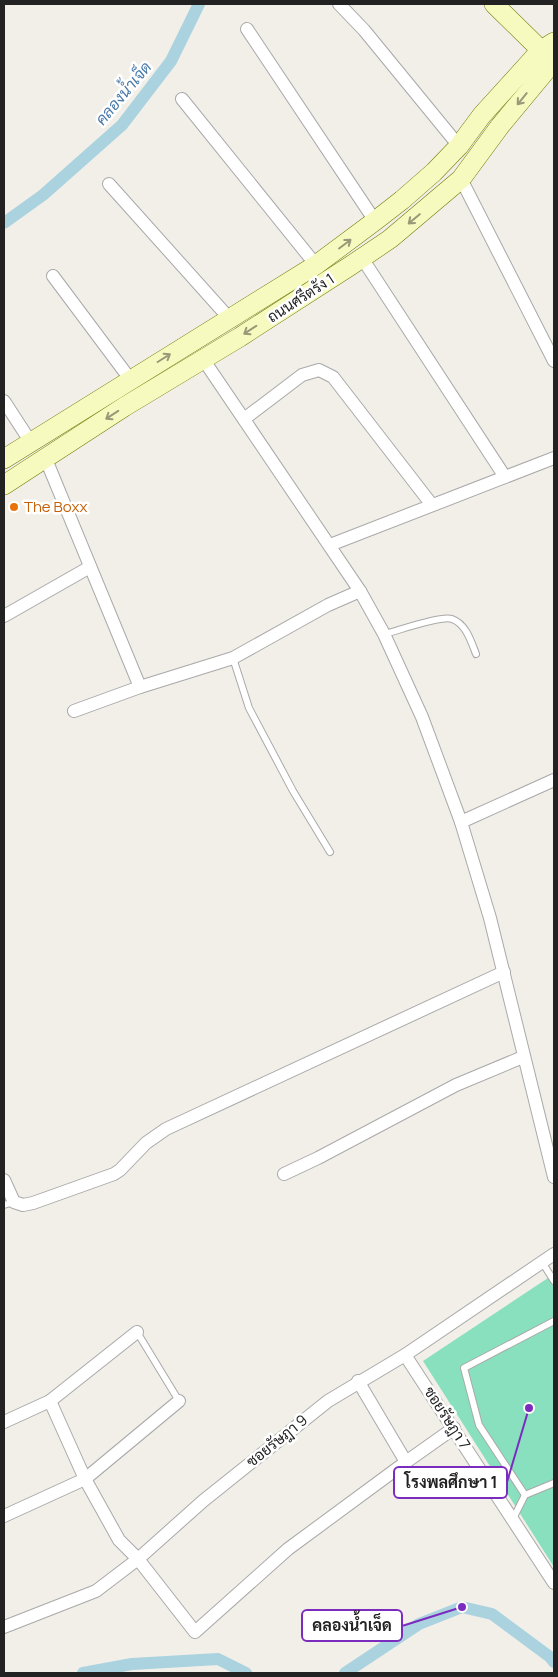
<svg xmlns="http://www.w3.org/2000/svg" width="558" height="1677" font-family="Manrope,Sarabun,sans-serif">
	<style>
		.pitch { fill: #88e0be }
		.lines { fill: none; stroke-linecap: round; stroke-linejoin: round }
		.canal { stroke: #aad3df; stroke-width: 12 }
		.lane-casing { stroke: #a9a9a9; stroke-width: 8 }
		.street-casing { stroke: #a9a9a9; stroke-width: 14 }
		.secondary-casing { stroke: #707d05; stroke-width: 20 }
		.lane { stroke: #fff; stroke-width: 6 }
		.street { stroke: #fff; stroke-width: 12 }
		.secondary { stroke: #f7fabf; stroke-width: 19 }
		.oneway { stroke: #979978 }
		.food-dot { fill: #e8710a; stroke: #fff; stroke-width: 2 }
		.labels { text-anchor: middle; stroke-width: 5; stroke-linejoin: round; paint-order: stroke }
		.street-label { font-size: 15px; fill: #222; stroke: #fff }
		.food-label { font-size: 15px; fill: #c56008; stroke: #fff; text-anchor: start }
		.water-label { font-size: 16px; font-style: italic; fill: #4a7aab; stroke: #fff }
		.leader { fill: none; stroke: #7b2cbf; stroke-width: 2 }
		.callout-dot { fill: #7b2cbf; stroke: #fff; stroke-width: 2 }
		.callout { fill: #fff; stroke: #7b2cbf; stroke-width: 2 }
		.callout-label { font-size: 16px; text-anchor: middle; font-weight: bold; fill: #222 }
	</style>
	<rect width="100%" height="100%" fill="#f2efe9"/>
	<path class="pitch" d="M554 1274V1567L423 1361Z"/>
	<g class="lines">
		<g class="canal">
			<path d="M4 223 43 195 122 125 171 61 199 4"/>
			<path d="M83 1673 132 1664 218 1659 246 1673"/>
			<path d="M345 1673 419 1624 462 1607 492 1614 550 1657 554 1662"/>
		</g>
		<g class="lane-casing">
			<g id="lane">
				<path d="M384 634C397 631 442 615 452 619 466 624 471 641 476 654"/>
				<path d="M233 658 249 708 293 791 330 852"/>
				<path d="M4 1205 14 1202"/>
				<path d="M542 1262 554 1281"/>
				<path d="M137 1332 179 1401"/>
				<path d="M525 1495 479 1425 464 1368 554 1321"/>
				<path d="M513 1519 525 1495 554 1483"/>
			</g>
		</g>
		<g class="street-casing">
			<g id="street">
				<path d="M339 4 364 30 459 146"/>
				<path d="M247 29 375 221"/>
				<path d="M182 99 316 265"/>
				<path d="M461 179 554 361"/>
				<path d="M109 184 229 318"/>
				<path d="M362 258 505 477"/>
				<path d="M53 276 130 379"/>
				<path d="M203 359 360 591 384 634 422 717 461 822 490 918 554 1177"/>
				<path d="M4 401 30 441"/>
				<path d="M244 419 302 375 319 370 333 377 432 505"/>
				<path d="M45 457 140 687"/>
				<path d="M330 545 554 458"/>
				<path d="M4 616 90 567"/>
				<path d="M74 711 140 687 233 658 328 605 360 591"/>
				<path d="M461 822 554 780"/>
				<path d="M284 1174 318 1158 456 1085 523 1057"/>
				<path d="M4 1180 14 1202 23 1205 33 1203 114 1174 120 1170 146 1143 166 1129 504 972"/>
				<path d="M405 1355 554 1583"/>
				<path d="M50 1401 85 1479 119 1540 138 1559 195 1632 288 1549 406 1462 358 1381"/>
				<path d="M4 1422 50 1401 137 1332"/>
				<path d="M406 1462 454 1428"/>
				<path d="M4 1516 85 1479 179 1401"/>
				<path d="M4 1627 96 1591 138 1559 203 1501 328 1401 405 1355 554 1254"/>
			</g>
		</g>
		<g class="secondary-casing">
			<g id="secondary">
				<path d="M494 4 550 59"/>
				<path d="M4 459 316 265 375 221 402 200 434 172 459 146 482 115 540 51 554 42"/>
				<path d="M4 485 124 407 240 337 350 266 390 239 461 179 500 126 554 61"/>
			</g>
		</g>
		<use href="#lane" class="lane"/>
		<use href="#street" class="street"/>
		<use href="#secondary" class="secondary"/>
	</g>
	<defs><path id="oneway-shaft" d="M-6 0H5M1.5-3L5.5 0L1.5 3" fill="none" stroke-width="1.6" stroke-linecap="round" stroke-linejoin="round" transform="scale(1.25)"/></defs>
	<g class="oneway">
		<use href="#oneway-shaft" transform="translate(522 99) rotate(129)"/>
		<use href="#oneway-shaft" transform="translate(414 219) rotate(140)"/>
		<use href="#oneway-shaft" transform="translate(345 244) rotate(-37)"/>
		<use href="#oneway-shaft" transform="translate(250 330) rotate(147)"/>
		<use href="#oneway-shaft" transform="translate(164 358) rotate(-32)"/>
		<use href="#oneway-shaft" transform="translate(112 415) rotate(147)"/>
	</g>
	<circle class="food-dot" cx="14" cy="507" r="5"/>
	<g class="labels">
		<g class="street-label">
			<text transform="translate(301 298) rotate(-33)" y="5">ถนนศรีตรัง 1</text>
			<text transform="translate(447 1418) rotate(57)" y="5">ซอยรัษฎา 7</text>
			<text transform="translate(277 1441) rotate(-39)" y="5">ซอยรัษฎา 9</text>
		</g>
		<g class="food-label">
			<text x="24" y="512">The Boxx</text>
		</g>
		<g class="water-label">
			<text transform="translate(123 93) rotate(-50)" y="6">คลองน้ำเจ็ด</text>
		</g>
	</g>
	<path class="leader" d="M529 1408L507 1482M462 1607L402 1626"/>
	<g class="callout-dot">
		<circle cx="529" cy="1408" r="5"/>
		<circle cx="462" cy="1607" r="5"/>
	</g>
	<g class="callout">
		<rect x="394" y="1467" width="113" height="31" rx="5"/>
		<rect x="302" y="1610" width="100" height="31" rx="5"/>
	</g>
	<g class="callout-label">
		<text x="451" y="1488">โรงพลศึกษา 1</text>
		<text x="352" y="1631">คลองน้ำเจ็ด</text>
	</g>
	<rect width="558" height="1677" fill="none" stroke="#222222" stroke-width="10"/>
</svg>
